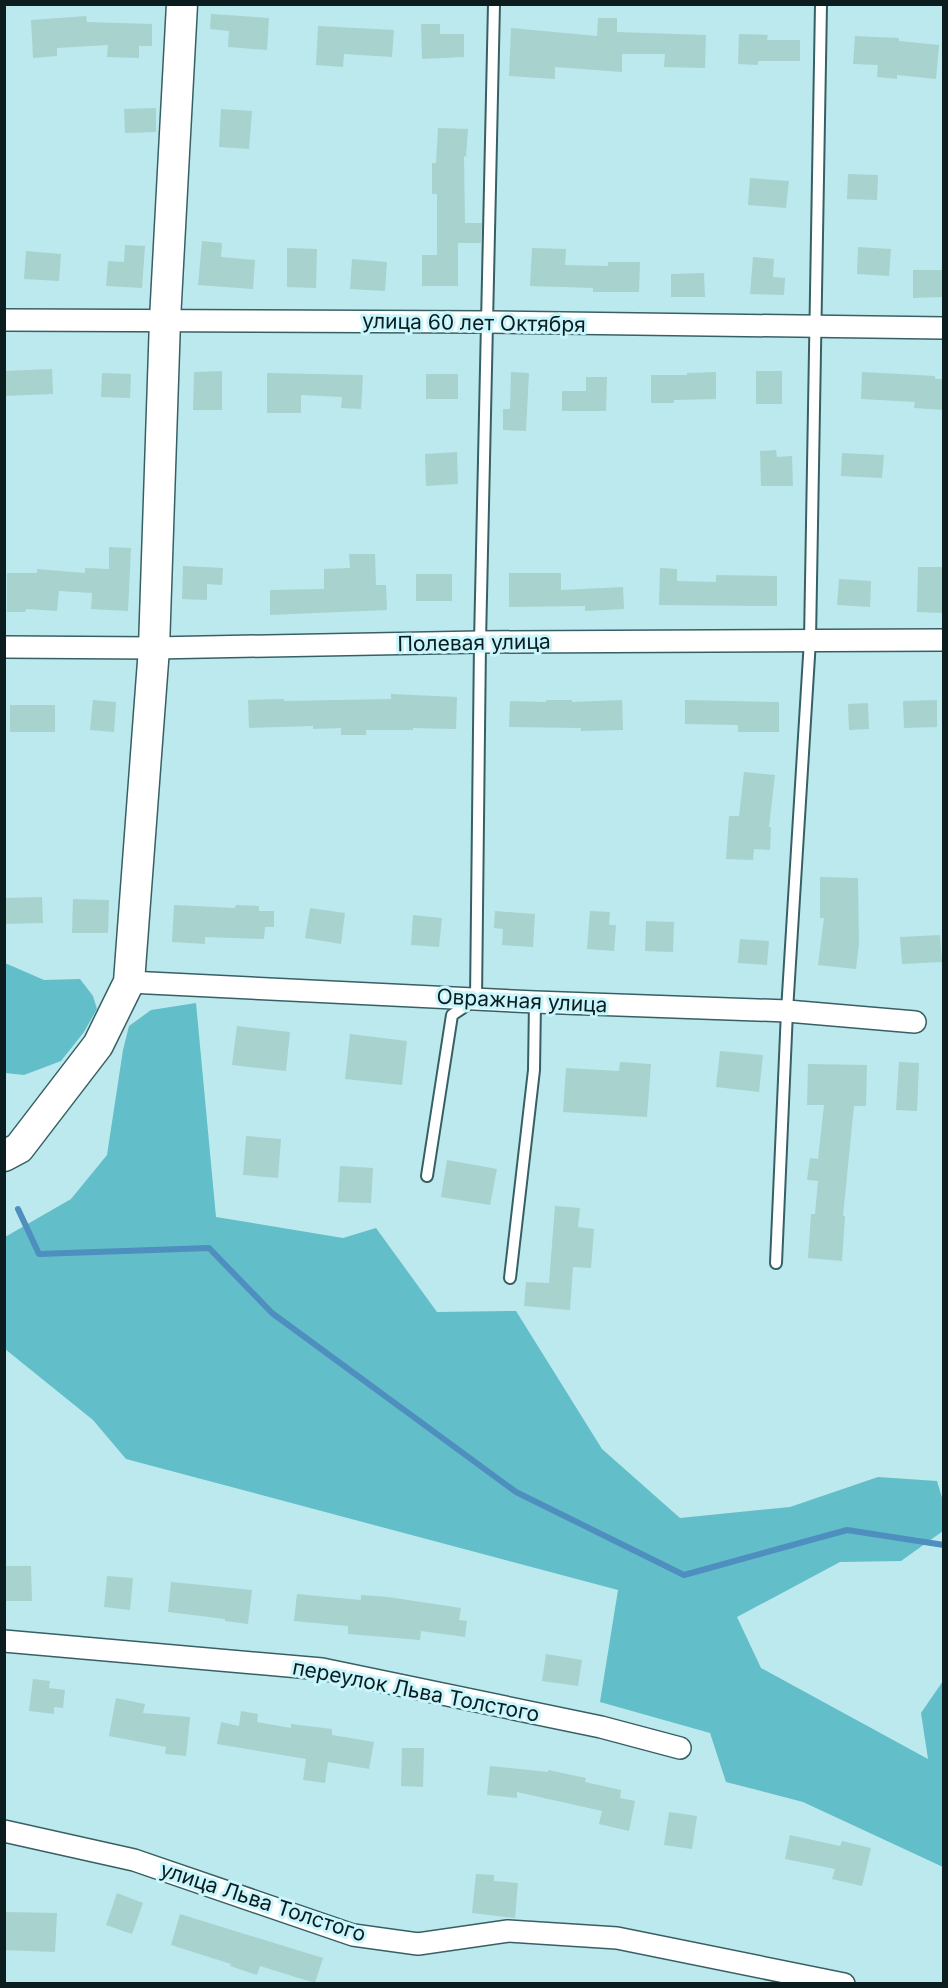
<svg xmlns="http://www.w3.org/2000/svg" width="948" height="1988" font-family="Inter,sans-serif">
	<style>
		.green { fill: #62bec9 }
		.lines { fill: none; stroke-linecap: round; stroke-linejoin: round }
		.stream { stroke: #4e8fbf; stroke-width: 6 }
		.building { fill: #a7d2cd }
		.lane-casing { stroke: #376065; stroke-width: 14 }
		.street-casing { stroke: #376065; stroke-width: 24 }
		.secondary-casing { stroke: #376065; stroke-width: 33 }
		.lane { stroke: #fff; stroke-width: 10 }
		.street { stroke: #fff; stroke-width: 21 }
		.secondary { stroke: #fff; stroke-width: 30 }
		.labels { text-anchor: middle; stroke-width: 6; stroke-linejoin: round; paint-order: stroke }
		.street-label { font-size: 21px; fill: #0c1d1f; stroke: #c9f6fc }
	</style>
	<rect width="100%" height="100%" fill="#bce9ee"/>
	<g class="green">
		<path d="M5 963 44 980 80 979 93 996 97 1009 84 1032 61 1061 24 1075 5 1073Z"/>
		<path d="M196 1003 216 1217 343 1238 376 1228 437 1312 516 1311 602 1449 680 1518 790 1507 878 1477 937 1481 943 1501V1531L901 1561 840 1562 737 1617 761 1668 928 1759 921 1713 943 1681V1867L803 1802 726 1782 710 1733 600 1702 618 1590 126 1459 93 1420 5 1349V1237L71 1199 107 1155 123 1050 129 1026 151 1010Z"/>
	</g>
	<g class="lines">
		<path class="stream" d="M18 1209 39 1254 209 1248 272 1313 516 1492 684 1575 847 1530 944 1545"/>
	</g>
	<g class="building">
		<path d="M211 14 269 18 267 50 228 47 229 31 210 29Z"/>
		<path d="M86 16 87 22 152 24V46H139V58L107 57 108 45 57 48V56L33 58 31 20Z"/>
		<path d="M598 18H617V32L706 35 705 68 664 67 665 54H622V72L555 67V79L509 76 511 28 597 36Z"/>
		<path d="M421 24H440V34H464V57L422 59Z"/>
		<path d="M318 26 394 30 392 57 344 54 343 67 316 65Z"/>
		<path d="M739 34 768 35 767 40H800V61H758V65L738 64Z"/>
		<path d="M855 36 899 38V41L939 45 936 79 897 75V79L877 77 878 65 853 64Z"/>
		<path d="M156 108V132L125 133 124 109Z"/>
		<path d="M221 109 252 111 249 149 219 147Z"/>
		<path d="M438 128 468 129 466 157 464 156 465 223H482L481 243H458V286H422V255H437V194H432V163H436Z"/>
		<path d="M848 174 878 175 877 200 847 199Z"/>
		<path d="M750 178 789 181 786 208 748 205Z"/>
		<path d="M202 241 222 243 221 257 255 260 253 289 198 285Z"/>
		<path d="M125 245 145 246 142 288 106 286 108 261 124 262Z"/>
		<path d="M858 247 891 249 889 276 857 274Z"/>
		<path d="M287 248 317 249 316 288 287 287Z"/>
		<path d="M532 248 566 249 565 265 608 266V262H640L639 292H593V288L530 286Z"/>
		<path d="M26 251 61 254 59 281 24 279Z"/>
		<path d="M753 257 774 259 773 277 785 278 784 295 750 294Z"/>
		<path d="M352 259 387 262 385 291 350 289Z"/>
		<path d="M913 270H944V297L913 298Z"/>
		<path d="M704 273 705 297H671V274Z"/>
		<path d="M52 369 53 394 4 396V371Z"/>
		<path d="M222 371V410H193L194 372Z"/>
		<rect x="756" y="371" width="26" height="33"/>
		<path d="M511 372 529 373 526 431 503 430V409H510Z"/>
		<path d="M716 372V399L674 400V403H651V375H687V373Z"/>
		<path d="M862 372 917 375 935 376V379H944V410L914 408 915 402 861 399Z"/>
		<path d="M102 373 131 374 130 398 101 397Z"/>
		<path d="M267 373 363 375 361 409 341 408 342 397 301 395V413H267Z"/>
		<rect x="426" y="374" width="32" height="25"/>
		<path d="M586 377H607L606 411H562V391H586Z"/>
		<path d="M776 450 777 457 792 456 793 486H761L760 451Z"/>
		<path d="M457 452 458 484 426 486 425 454Z"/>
		<path d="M842 453 884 455 882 478 841 476Z"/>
		<path d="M109 547 131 548 128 611 91 609 92 593 59 591 57 611 26 609 25 612H7V573H37V569L85 573V568L109 569Z"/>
		<path d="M349 554H375L376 585H386L387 610 270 615V590L324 589V569L350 568Z"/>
		<path d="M183 566 223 568 222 585 207 584V600L182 599Z"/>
		<path d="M918 567H944V613L917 612Z"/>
		<path d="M660 568 677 569V581L716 582V575L777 576V606L659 605Z"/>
		<path d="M509 573H561V590L623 587 624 609 585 611V606L509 607Z"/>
		<rect x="416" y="574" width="36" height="27"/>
		<path d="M839 579 871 581 870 607 837 605Z"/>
		<path d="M391 694 457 697 456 729 413 728V730H366V735H341V728L313 729V726L249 728 248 700 284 699V701L391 699Z"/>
		<path d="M93 700 116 702 114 732 90 730Z"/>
		<path d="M546 700H572V702L622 700 623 730 581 731V728L509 727 510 701 546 702Z"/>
		<path d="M685 700 779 702V732H738V725L685 724Z"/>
		<path d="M937 700V727L904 728 903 701Z"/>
		<path d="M868 703 869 729 849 730 848 704Z"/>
		<rect x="10" y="705" width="45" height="27"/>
		<path d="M744 772 775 775 769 827H771L770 850 754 849 753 860 726 859 729 816H739Z"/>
		<path d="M820 877 858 878 859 944 856 969 818 965 824 918H820Z"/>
		<path d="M42 897 43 923 4 924V898Z"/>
		<path d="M73 899 109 900 108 933H72Z"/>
		<path d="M174 905 235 908 236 905 259 906V911H274V927H265L264 939 205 937V944L172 942Z"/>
		<path d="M310 908 345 913 341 944 305 938Z"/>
		<path d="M495 911 535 914 533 947 502 945 503 929 494 928Z"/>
		<path d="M590 911 610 912 609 925H616L614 951 587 949Z"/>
		<path d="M413 915 442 918 439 947 411 945Z"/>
		<path d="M646 921 674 922 673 952 645 951Z"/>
		<path d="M940 935 942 962 902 964 900 937Z"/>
		<path d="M740 939 769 941 767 965 738 963Z"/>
		<path d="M237 1026 290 1032 286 1071 232 1065Z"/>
		<path d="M350 1034 407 1041 402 1085 345 1079Z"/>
		<path d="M720 1051 763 1055 759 1092 716 1087Z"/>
		<path d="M620 1062 651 1064 647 1117 563 1112 566 1068 619 1071Z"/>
		<path d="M899 1062 919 1063 917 1111 896 1110Z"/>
		<path d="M808 1064 867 1065 866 1106H854L843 1216H845L842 1261 808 1258 811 1214H815L818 1181 807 1180 810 1158 818 1159 824 1105H807Z"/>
		<path d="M246 1136 281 1139 278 1178 243 1175Z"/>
		<path d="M447 1160 497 1169 490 1205 441 1197Z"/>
		<path d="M340 1166 373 1168 371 1203 338 1202Z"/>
		<path d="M555 1206 580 1208 578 1227 594 1229 591 1268 573 1267 570 1310 524 1306 526 1282 549 1283Z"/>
		<path d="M5 1566H31L32 1601H6Z"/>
		<path d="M107 1576 133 1578 130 1610 104 1607Z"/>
		<path d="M171 1582 252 1590 248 1624 225 1621V1619L168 1612Z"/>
		<path d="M297 1594 361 1600V1595L388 1597 461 1608 459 1620 467 1621 465 1637 421 1631 420 1640 348 1634V1626L294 1621Z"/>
		<path d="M546 1654 582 1660 578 1686 542 1681Z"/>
		<path d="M33 1679 50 1681 49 1688 65 1690 63 1708 54 1707V1714L29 1711Z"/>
		<path d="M116 1698 145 1704 143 1713 190 1717 186 1756 165 1754 166 1747 109 1736Z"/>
		<path d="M241 1711 258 1714 257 1722 291 1728V1724L332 1729V1735L374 1742 369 1769 328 1762 325 1783 303 1780 306 1759 217 1744 221 1722 239 1726Z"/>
		<path d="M402 1748H424L423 1787 401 1786Z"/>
		<path d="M490 1766 548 1772V1770L586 1778 585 1782 621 1790 620 1798 635 1801 629 1831 599 1824 602 1811 517 1792V1798L487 1795Z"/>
		<path d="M669 1812 697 1816 692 1849 664 1845Z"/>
		<path d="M790 1835 840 1846 842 1841 871 1848 862 1886 832 1879 835 1869 785 1859Z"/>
		<path d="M476 1874 494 1875V1881L518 1883 515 1918 472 1913Z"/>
		<path d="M117 1893 143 1903 132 1934 106 1925Z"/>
		<path d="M4 1912 57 1913 55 1952 4 1950Z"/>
		<path d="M180 1914 323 1958 315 1983 260 1966 257 1975 230 1966 231 1964 171 1945Z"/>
	</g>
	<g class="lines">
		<g class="lane-casing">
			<g id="lane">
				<path d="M427 1176 452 1015 476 999 480 642 494 4"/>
				<path d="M776 1263 787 1011 810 640 821 4"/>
				<path d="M510 1278 534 1070 535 1002"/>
			</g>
		</g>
		<g class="street-casing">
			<g id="street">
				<path d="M4 320 488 322 944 328"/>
				<path d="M4 647 154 648 480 642 944 640"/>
				<path d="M129 982 535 1002 787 1011 915 1022"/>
				<path d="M4 1641 322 1669 601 1727 680 1748"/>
				<path d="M4 1831 134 1860 353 1935 418 1944 508 1931 617 1938 844 1984"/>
			</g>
		</g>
		<g class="secondary-casing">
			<path id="secondary" d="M4 1156 19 1148 98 1045 129 982 154 648 165 320 182 4"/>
		</g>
		<use href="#lane" class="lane"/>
		<use href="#street" class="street"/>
		<use href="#secondary" class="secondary"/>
	</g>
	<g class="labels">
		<g class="street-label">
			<text transform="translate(474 323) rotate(1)" y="7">улица 60 лет Октября</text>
			<text transform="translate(474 643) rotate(-1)" y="7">Полевая улица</text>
			<text transform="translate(522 1001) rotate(3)" y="7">Овражная улица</text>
			<text transform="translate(416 1691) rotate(11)" y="7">переулок Льва Толстого</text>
			<text transform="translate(263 1902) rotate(18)" y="7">улица Льва Толстого</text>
		</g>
	</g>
	<rect width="948" height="1988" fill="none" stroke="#0c1d1f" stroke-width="12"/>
</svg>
